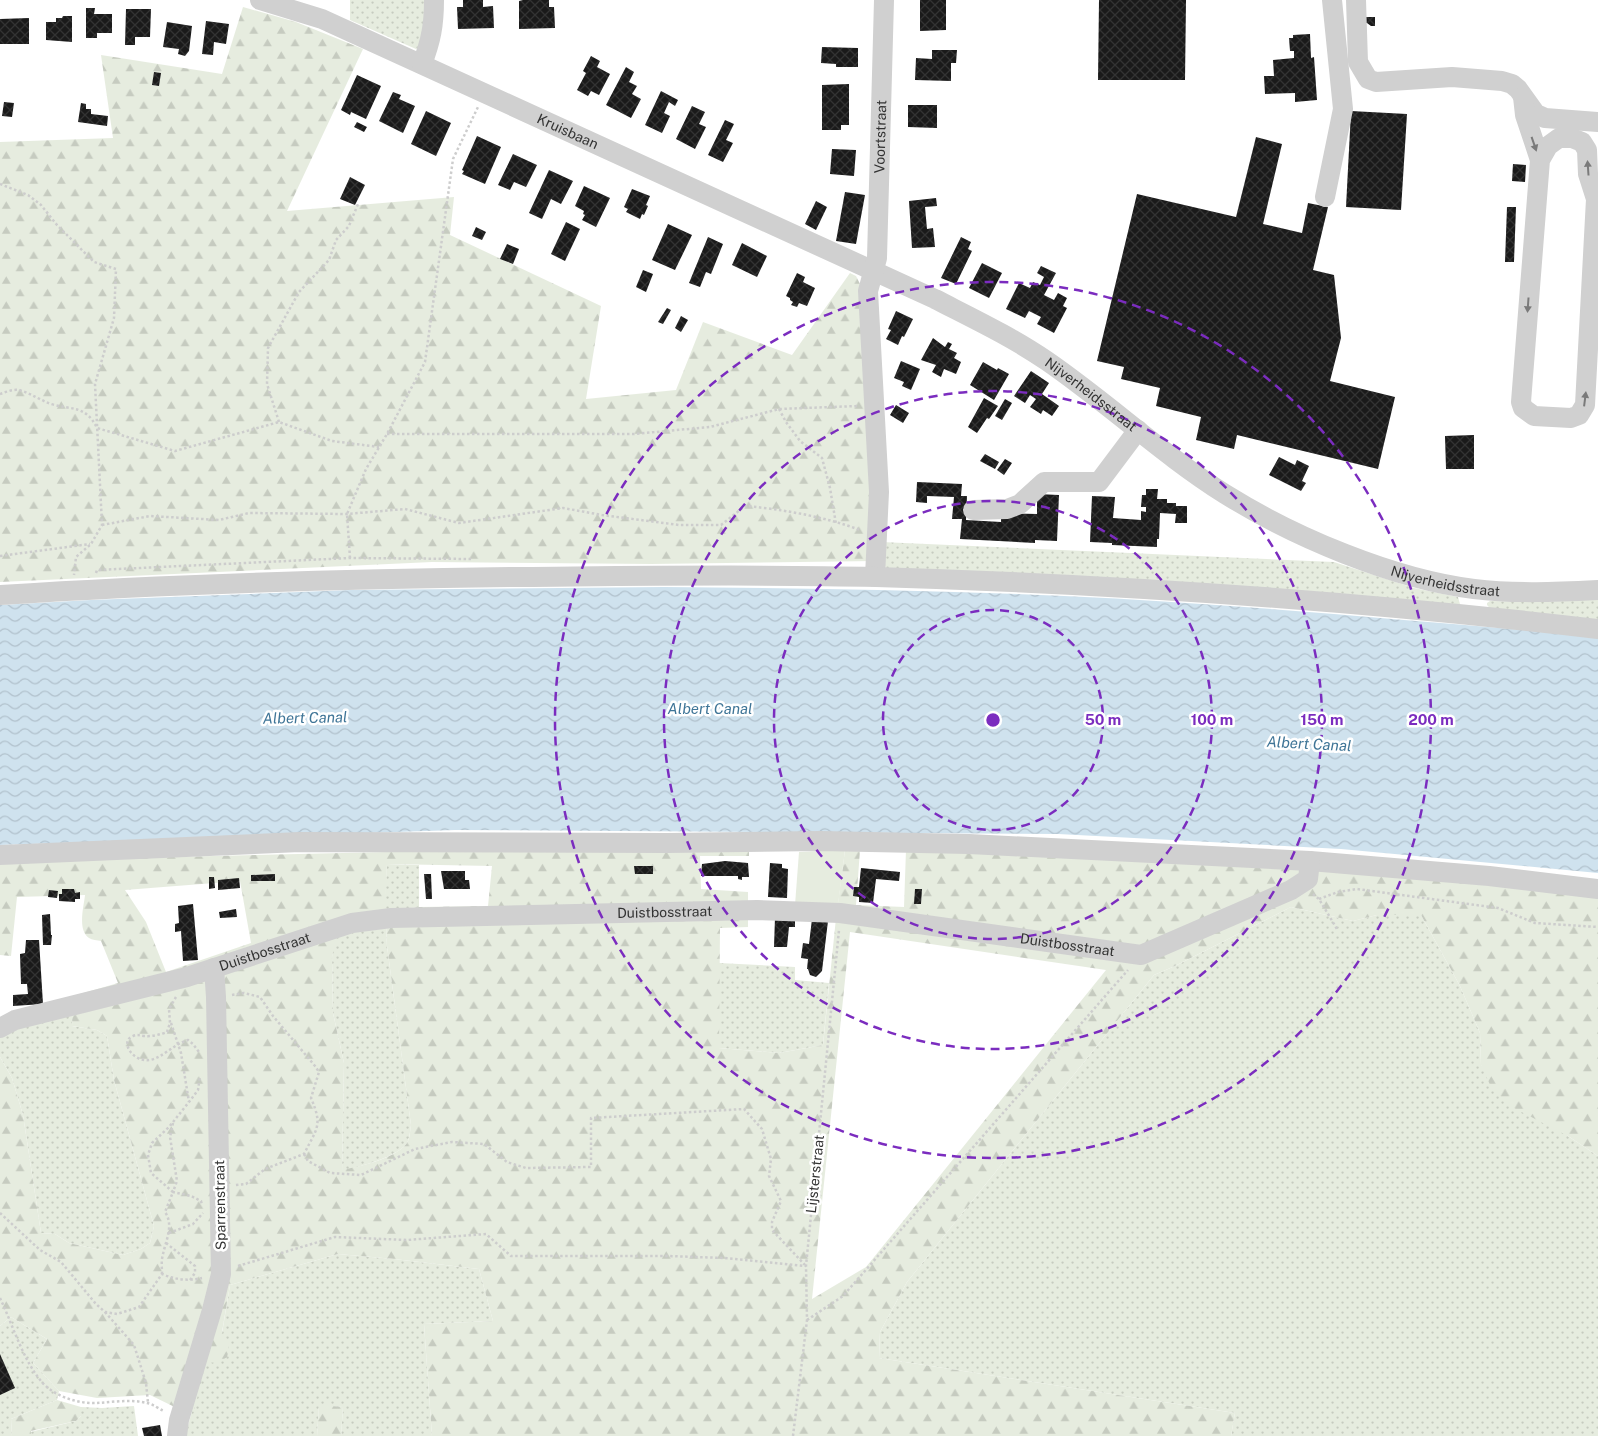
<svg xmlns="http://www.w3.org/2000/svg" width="1598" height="1436" font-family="'Public Sans',sans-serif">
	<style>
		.grass { fill: url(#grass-dots) }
		.forest { fill: url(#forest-firs); fill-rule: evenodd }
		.garden { fill: #e6ecdf }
		.water { fill: url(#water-waves) }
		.building { fill: url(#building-cross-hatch) }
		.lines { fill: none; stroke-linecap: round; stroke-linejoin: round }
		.path { stroke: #cdcdcd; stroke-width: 2.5; stroke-dasharray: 2.5 2.5; stroke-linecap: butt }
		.minor { stroke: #d0d0d0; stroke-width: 20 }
		.oneway { fill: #7a7a7a }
		.ring { fill: none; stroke: #7b2cbf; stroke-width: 2.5; stroke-dasharray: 9 6 }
		.labels { text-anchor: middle; stroke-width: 5; stroke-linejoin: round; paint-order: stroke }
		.street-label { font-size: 14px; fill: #333; stroke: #fff }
		.water-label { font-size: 15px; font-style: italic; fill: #3f7597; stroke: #fff }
		.centre { fill: #7b2cbf; stroke: #fff; stroke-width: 2.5 }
		.ring-label { font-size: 15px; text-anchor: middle; font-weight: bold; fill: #7b2cbf; stroke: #fff; stroke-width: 5; stroke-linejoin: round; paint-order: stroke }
	</style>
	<defs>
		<pattern id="grass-dots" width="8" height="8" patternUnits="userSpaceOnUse" patternTransform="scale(1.25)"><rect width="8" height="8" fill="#e6ecdf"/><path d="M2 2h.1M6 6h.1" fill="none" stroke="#c6cbc0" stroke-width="1.8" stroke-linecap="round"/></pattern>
		<pattern id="forest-firs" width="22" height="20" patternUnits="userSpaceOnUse" patternTransform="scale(1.25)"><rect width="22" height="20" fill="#e6ecdf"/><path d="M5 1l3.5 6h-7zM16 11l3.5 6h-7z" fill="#c6cbc0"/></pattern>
		<pattern id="water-waves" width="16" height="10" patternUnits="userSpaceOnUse" patternTransform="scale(1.25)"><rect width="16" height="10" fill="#cfe2ee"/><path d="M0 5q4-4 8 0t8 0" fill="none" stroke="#b2c2cd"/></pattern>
		<pattern id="building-cross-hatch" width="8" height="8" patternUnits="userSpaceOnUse" patternTransform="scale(1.25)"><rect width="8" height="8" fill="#1a1a1a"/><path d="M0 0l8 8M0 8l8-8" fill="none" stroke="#333"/></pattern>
	</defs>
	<rect width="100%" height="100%" fill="#fff"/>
	<g class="grass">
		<path d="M350 0H428L419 48 416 49 350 20Z"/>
		<path d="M881 542 1334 562 1414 588 1458 597 1460 604 1456 608 886 571Z"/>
		<path d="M1598 599V620L1490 608 1487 605V603L1490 601 1539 602Z"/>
		<path d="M387 864 419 865V907L384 911Z"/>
		<path d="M1291 907 1353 921 1377 915H1421L1460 986 1480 1033 1481 1065 1568 1136 1598 1156V1436H1231L1235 1413 879 1358 880 1332 907 1282 1154 975 1175 966Z"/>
		<path d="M386 924 387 946 411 1125C410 1130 410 1136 408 1141 402 1156 358 1167 342 1171L344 1063 333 1013 332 957 334 936Z"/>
		<path d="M719 963 795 967V980L829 983 823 1045 779 1053 719 1048Z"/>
		<path d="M73 1012 72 1026 97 1030 107 1036 114 1080 154 1226 150 1243 141 1249 123 1255 69 1243 55 1234 41 1233 23 1115 12 1078 0 1057V1035L20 1026Z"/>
		<path d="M338 1254 394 1259 479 1269 493 1321 424 1324 432 1436H341L343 1407 319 1406 317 1436H185L206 1362 222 1333 230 1285Z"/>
		<path d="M11 1317 47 1339 33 1363 59 1391 57 1400 11 1419 12 1436H0V1326Z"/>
		<path d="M134 1406 138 1436H31L30 1432 76 1421 81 1416V1407L102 1408Z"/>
	</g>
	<g class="forest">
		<path d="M243 7 296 22 363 49 287 211 454 197 450 235 601 306 586 399 676 390 703 322 792 355 850 273 856 276 860 284 875 561 651 564 432 562 0 582V142L113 138 101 55 222 74Z"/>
		<path d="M749 849V856H700L701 889 748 892V927L720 928 719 1048 779 1053 823 1045 836 918 845 850H860L856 905 904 907 906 850 1220 862 1598 895V1156L1568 1136 1510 1106 1491 1087 1481 1065 1480 1033 1460 986 1421 915H1377L1353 921 1291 907 1175 966 1154 975 907 1282 880 1332 879 1358 1235 1413 1231 1436H432L424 1324 493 1321 479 1269 394 1259 338 1254 230 1285 222 1332C229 1341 230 1347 227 1357L218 1363 206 1362 194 1411 187 1413 150 1395 97 1398 59 1391 33 1363 47 1339 11 1317 0 1326V1057L12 1078 23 1115 41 1233 55 1234 69 1243 123 1255 141 1249 150 1243 154 1226 114 1080 107 1036 97 1030 72 1026 73 996 118 983 101 941C97 940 92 940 89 938 77 930 84 906 85 895L17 897 11 956 0 955V861L387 852ZM387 864 492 866 488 906 419 907 385 911ZM240 881 251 943 166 972 146 922 125 890ZM333 924H386L387 946 411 1125C410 1130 410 1137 408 1141 401 1157 358 1167 342 1170L344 1063 333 1013 332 957 335 941ZM850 932 1106 970 866 1267 812 1299Z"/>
		<path d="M57 1400 81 1407V1416L76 1421 31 1431V1436H12L11 1419Z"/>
		<path d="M319 1405 343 1407 341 1436H317Z"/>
	</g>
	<path class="garden" d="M845 850 838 905H795L799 852Z"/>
	<path class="water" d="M664 587C798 588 931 590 1064 596 1242 604 1420 622 1598 636V873L1341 849 1058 834 455 830 0 845V605L91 600 351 590Z"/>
	<g class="building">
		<path d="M463 0H483V7L493 6 494 28 458 29 457 7H463Z"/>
		<path d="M523 0H549V7H554L555 28 519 29V1Z"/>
		<path d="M920 0H946V30L920 31Z"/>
		<path d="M1099 0H1186L1185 80H1098Z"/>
		<path d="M86 8H95L94 14H112V33H97V38H86Z"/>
		<path d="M126 9H151L150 37H135V45H125Z"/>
		<path d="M63 16H72V42L46 40V22H56V18H62Z"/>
		<path d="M1362 17H1375V26H1371L1367 23H1363Z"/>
		<path d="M29 18V44H0V19Z"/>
		<path d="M206 21 229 24 226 44 214 42 213 55 202 54Z"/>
		<path d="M167 22 192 26 189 51 185 56 178 54 179 49 163 47Z"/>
		<path d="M1310 34 1311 58 1314 57 1317 100 1295 102V93L1265 94 1264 76H1274L1273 60 1294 58V51H1290L1289 38H1293V35Z"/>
		<path d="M822 47 858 48V67H836V64L821 63Z"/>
		<path d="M932 50H957L956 63H951V81L915 80 916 58 932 59Z"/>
		<path d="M591 56 600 61 597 67 610 74 599 95 591 91 588 96 577 90 586 73 583 71Z"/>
		<path d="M626 67 634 72 629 82 637 86 632 94 641 99 631 118 606 105Z"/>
		<path d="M154 72 161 73 159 86 152 85Z"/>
		<path d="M357 75 381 86 366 119 351 112 350 115 341 110Z"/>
		<path d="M849 84V125H841V130H822V85Z"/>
		<path d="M661 91 678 100 675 106 669 102 664 113 670 116 662 133 645 125Z"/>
		<path d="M393 92 401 95 399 99 415 106 403 133 379 121Z"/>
		<path d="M4 102 14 103 12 117 2 116Z"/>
		<path d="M81 103 86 104V109H91V114L108 116 107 126 78 122Z"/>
		<path d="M908 105H937V128L908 127Z"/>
		<path d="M692 106 705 112 699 124 706 127 695 149 676 139Z"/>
		<path d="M426 111 451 123 436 156 411 144Z"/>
		<path d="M1351 111 1407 114 1401 210 1346 207Z"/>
		<path d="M725 120 734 124 726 140 733 143 723 162 708 155Z"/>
		<path d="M357 122 367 127 364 132 354 127Z"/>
		<path d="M477 136 501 147 485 184 462 174 464 171 462 170Z"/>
		<path d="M1256 137 1282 144 1263 224 1302 233 1308 203 1328 207 1313 270 1334 275 1341 338 1330 381 1395 397 1378 469 1237 435 1234 449 1196 440 1201 417 1156 406 1160 388 1121 379 1124 367 1097 361 1137 194 1236 217Z"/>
		<path d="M832 149 856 150 854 176 830 174Z"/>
		<path d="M513 154 537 165 526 187 514 182 510 190 498 185Z"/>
		<path d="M1513 164 1526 165 1525 182 1512 181Z"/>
		<path d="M549 170 573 181 561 204 551 199 542 219 529 213Z"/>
		<path d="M350 177 365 185 355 205 340 199Z"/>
		<path d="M584 186 610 198 596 227 582 220 585 215 583 214 584 211 575 206Z"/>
		<path d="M632 189 650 196 646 205 648 206 644 215 642 214 640 219 626 212 628 209 624 207Z"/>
		<path d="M845 192 865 195 856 244 836 241Z"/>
		<path d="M936 198 937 206 925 207 927 229 933 228 935 247 912 248 909 201Z"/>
		<path d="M816 201 827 207 816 230 805 224Z"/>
		<path d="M1507 207H1516L1514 262H1505Z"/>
		<path d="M566 222 580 229 565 261 551 254Z"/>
		<path d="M668 224 692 235 675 270 652 260Z"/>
		<path d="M476 227 486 232 482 240 472 236Z"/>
		<path d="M708 237 723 244 711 274 706 272 700 287 689 283Z"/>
		<path d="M961 237 971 242 968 249 972 251 956 284 941 278Z"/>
		<path d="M742 243 767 256 757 277 732 265Z"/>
		<path d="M507 244 519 249 513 264 500 259Z"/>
		<path d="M982 263 1002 273 989 298 969 288Z"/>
		<path d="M1041 266 1056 273 1044 295 1054 300 1058 293 1067 298 1063 306 1067 308 1054 333 1037 324 1041 317 1029 311 1025 318 1006 309 1019 283 1030 288 1033 282 1040 285 1044 277 1037 273Z"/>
		<path d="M643 270 653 274 646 292 636 287Z"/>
		<path d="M797 273 805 277 803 282 815 288 807 306 799 303 797 307 791 305 793 302 790 300V298L786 296Z"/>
		<path d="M667 308 671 310 663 324 658 322Z"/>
		<path d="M896 311 913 319 904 337 902 336 898 345 886 339 891 330 888 329Z"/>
		<path d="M681 316 688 320 681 332 675 328Z"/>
		<path d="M933 338 945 347 948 342 952 344 949 349 957 353 954 358 961 362 956 374 944 369 941 377 932 372 936 365 921 360Z"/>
		<path d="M901 361 920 369 911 390 902 386 904 382 894 378Z"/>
		<path d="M983 362 997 370 998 368 1009 374 994 400 970 385Z"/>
		<path d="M1031 371 1049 383 1042 394 1059 406 1052 416 1043 410 1041 414 1030 407 1036 399 1030 395 1025 403 1014 396Z"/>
		<path d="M984 398 998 406 989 419 987 418 977 433 968 427Z"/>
		<path d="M1005 399 1012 403 1002 420 995 416Z"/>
		<path d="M896 405 909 413 903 423 890 415Z"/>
		<path d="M1474 435V469H1446L1445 436Z"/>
		<path d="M985 454 999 462 995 469 980 461Z"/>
		<path d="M1279 457 1295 465 1297 460 1309 466 1302 481 1306 483 1301 491 1269 475Z"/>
		<path d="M1005 459 1012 463 1004 475 997 470Z"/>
		<path d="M917 482 962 484 961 496H967L966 520 1001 522V513L1037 514V494L1059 495 1057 541 1035 540V543L960 539 962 519H952L954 497 927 496V503L916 502Z"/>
		<path d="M1146 489H1158L1157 499H1167V503H1176V506H1187V523H1175L1176 514 1160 513 1159 539H1157V547L1112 545V543L1090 542 1092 496 1115 497 1113 518 1141 520V511L1146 512V507H1141L1142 495H1146Z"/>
		<path d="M725 861 748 863 749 877H742V880L738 879V876H701L702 864Z"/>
		<path d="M770 863 782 864V868L788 869 787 898 768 897Z"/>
		<path d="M634 866H653V874H635Z"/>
		<path d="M861 868 900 872 899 881 876 879 873 903 859 902V897L853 896 854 887H859Z"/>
		<path d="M441 871H465V880H469L470 889H444Z"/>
		<path d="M275 874V881H251V875Z"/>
		<path d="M424 874H431L432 899H426Z"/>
		<path d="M209 877H214L215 888 209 889Z"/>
		<path d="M239 878 240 888 218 890V880Z"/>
		<path d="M62 889H74L75 893 80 892V899H75V902L59 901V894H62Z"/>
		<path d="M915 889H922L921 904H914Z"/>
		<path d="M49 890 58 891 57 898 48 897Z"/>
		<path d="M193 904 198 960 183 961 181 931 175 932V924L179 923 178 906Z"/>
		<path d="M236 909 237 917 220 918 219 912Z"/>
		<path d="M50 914 51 935H52L51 945H43L42 915Z"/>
		<path d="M775 917 795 919V927H789L787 947H774Z"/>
		<path d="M812 919 828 921 822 971 816 977 810 975 808 969H807L808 959 801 958 803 943 809 944Z"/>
		<path d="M26 940H39L43 1004 13 1006V995L28 994 27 984H21L20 954 25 953Z"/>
		<path d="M0 1354 15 1388 0 1395Z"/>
		<path d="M160 1425 162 1436H144L142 1428Z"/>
	</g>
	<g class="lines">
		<g class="path">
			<path d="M0 184 28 195 41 205 57 225 94 262 116 269 114 318 95 384 102 525 91 544 76 557 74 575"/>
			<path d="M0 394C6 392 13 389 19 390 30 393 40 400 51 404 71 410 86 405 97 428L175 451 279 422 332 441 379 447"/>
			<path d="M779 409 786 422 800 441 822 458 830 488 836 524"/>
			<path d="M279 422 267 384 268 348 299 292 329 260 336 240 349 226 358 204"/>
			<path d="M387 434H634L710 427 779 409 858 406"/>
			<path d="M102 525 150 516 219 520 249 513 347 514 405 509 459 523 563 508 602 515 679 525H721L745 506C781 509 826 517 860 530"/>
			<path d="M0 556 90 544"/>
			<path d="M350 558 347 514 366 469 387 434 425 362 453 159 478 107"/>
			<path d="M96 573 97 570 350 558 473 559"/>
			<path d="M1313 894 1319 899 1337 929"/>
			<path d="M1319 899 1338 892 1357 889 1498 908 1535 923 1598 927"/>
			<path d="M232 995 244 993 260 997 273 1016 315 1066 319 1072 311 1098C323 1126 317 1128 304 1154L265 1169 246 1184 235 1185"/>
			<path d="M176 997 169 1009 170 1023 167 1032C162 1034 151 1037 145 1036 140 1036 138 1034 133 1036 119 1041 133 1063 150 1060 162 1058 174 1044 188 1040L193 1044 199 1052"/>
			<path d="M171 1023 181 1053 189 1102"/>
			<path d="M173 1123 170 1137 177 1181 173 1192 191 1196 201 1201 202 1205"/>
			<path d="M304 1154 308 1161 330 1173 361 1175 415 1149 452 1142 484 1144 507 1162 526 1168 591 1167V1118L744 1109 762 1129 771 1159 769 1176 781 1201 772 1222V1230L805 1265"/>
			<path d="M0 1213 40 1250 61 1262 96 1304 105 1312 117 1314 139 1307 162 1274C176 1280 188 1281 202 1278"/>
			<path d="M169 1233 193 1224 203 1213"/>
			<path d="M166 1243 195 1266V1273L190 1280"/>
			<path d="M238 1266 335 1237 407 1240 486 1234 511 1256H668L724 1258 806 1266"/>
			<path d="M162 1274C162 1268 161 1261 163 1254 166 1240 174 1225 165 1212L173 1192 151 1173 148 1155 152 1143 169 1127 189 1102 198 1090 200 1076"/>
			<path d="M0 1298C12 1323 23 1360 41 1381 53 1396 78 1404 97 1403 113 1402 131 1399 147 1403 153 1404 159 1409 164 1411"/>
			<path d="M105 1312 134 1345 146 1383 148 1403"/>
			<path d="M807 1320 843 1296 1128 970"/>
			<path d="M793 1436 807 1320 806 1266 839 930"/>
		</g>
		<g class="minor">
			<path id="s1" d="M260 0 322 19 935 299C974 319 1012 337 1047 361 1108 403 1163 455 1225 494 1294 537 1393 579 1474 589 1515 594 1557 592 1598 590"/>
			<path d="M1356 0 1358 62 1368 79 1376 82 1452 77 1502 81 1512 84 1518 89 1536 114 1545 118 1598 122"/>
			<path d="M422 64C431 41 434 25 434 0"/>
			<path d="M1523 97 1525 115 1540 160 1521 402 1523 408 1534 416 1571 418 1579 415 1585 405 1596 199 1588 174 1587 150 1582 142 1572 138H1559L1548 146 1540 160"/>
			<path d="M1325 197 1343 109 1332 0"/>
			<path d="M973 510 1007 509 1020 504 1044 482H1099L1138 430"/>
			<path id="s2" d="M875 577 879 492 868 291 877 258 884 0"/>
			<path d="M0 595C171 584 343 579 514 577 635 576 756 574 876 577 1117 584 1359 601 1598 629"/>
			<path d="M0 855 300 842 667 843 820 841 969 844 1310 861 1489 876 1598 889"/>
			<path id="s3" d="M0 1028 15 1020 187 977 352 923 391 918 757 910 840 913 1141 955 1291 890 1308 879 1310 861"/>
			<path d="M177 1436 179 1420 212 1310 221 1274 216 997 214 968"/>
		</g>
	</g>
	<defs><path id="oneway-solid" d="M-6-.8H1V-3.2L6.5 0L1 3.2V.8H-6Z" transform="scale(1.25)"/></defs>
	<g class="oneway">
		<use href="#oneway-solid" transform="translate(1534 144) rotate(71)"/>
		<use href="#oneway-solid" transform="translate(1588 168) rotate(-94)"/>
		<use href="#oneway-solid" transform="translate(1528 305) rotate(94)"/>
		<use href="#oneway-solid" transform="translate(1585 399) rotate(-83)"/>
	</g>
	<g class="ring">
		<circle cx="993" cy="720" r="110"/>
		<circle cx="993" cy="720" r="219"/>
		<circle cx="993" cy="720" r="329"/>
		<circle cx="993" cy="720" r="438"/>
	</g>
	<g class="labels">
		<g class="street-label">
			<text dy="5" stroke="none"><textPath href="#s1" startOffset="335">Kruisbaan</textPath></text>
			<text dy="5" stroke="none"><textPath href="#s2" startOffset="442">Voortstraat</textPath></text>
			<text dy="5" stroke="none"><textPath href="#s1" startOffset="922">Nijverheidsstraat</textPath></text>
			<text dy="5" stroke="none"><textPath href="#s1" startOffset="1328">Nijverheidsstraat</textPath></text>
			<text dy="5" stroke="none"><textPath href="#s3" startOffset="681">Duistbosstraat</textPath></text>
			<text dy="5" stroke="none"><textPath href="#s3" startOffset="1086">Duistbosstraat</textPath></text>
			<text dy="5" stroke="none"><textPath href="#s3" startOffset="276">Duistbosstraat</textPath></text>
			<text transform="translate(815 1174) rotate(-84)" y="5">Lijsterstraat</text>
			<text transform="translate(220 1205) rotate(-91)" y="5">Sparrenstraat</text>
		</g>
		<g class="water-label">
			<text x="710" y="714">Albert Canal</text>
			<text transform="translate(305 718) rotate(-1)" y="5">Albert Canal</text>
			<text transform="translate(1309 744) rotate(3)" y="5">Albert Canal</text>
		</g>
	</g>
	<circle cx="993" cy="720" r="8" class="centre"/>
	<g class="ring-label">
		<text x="1103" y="725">50 m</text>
		<text x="1212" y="725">100 m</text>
		<text x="1322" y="725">150 m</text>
		<text x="1431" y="725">200 m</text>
	</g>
</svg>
